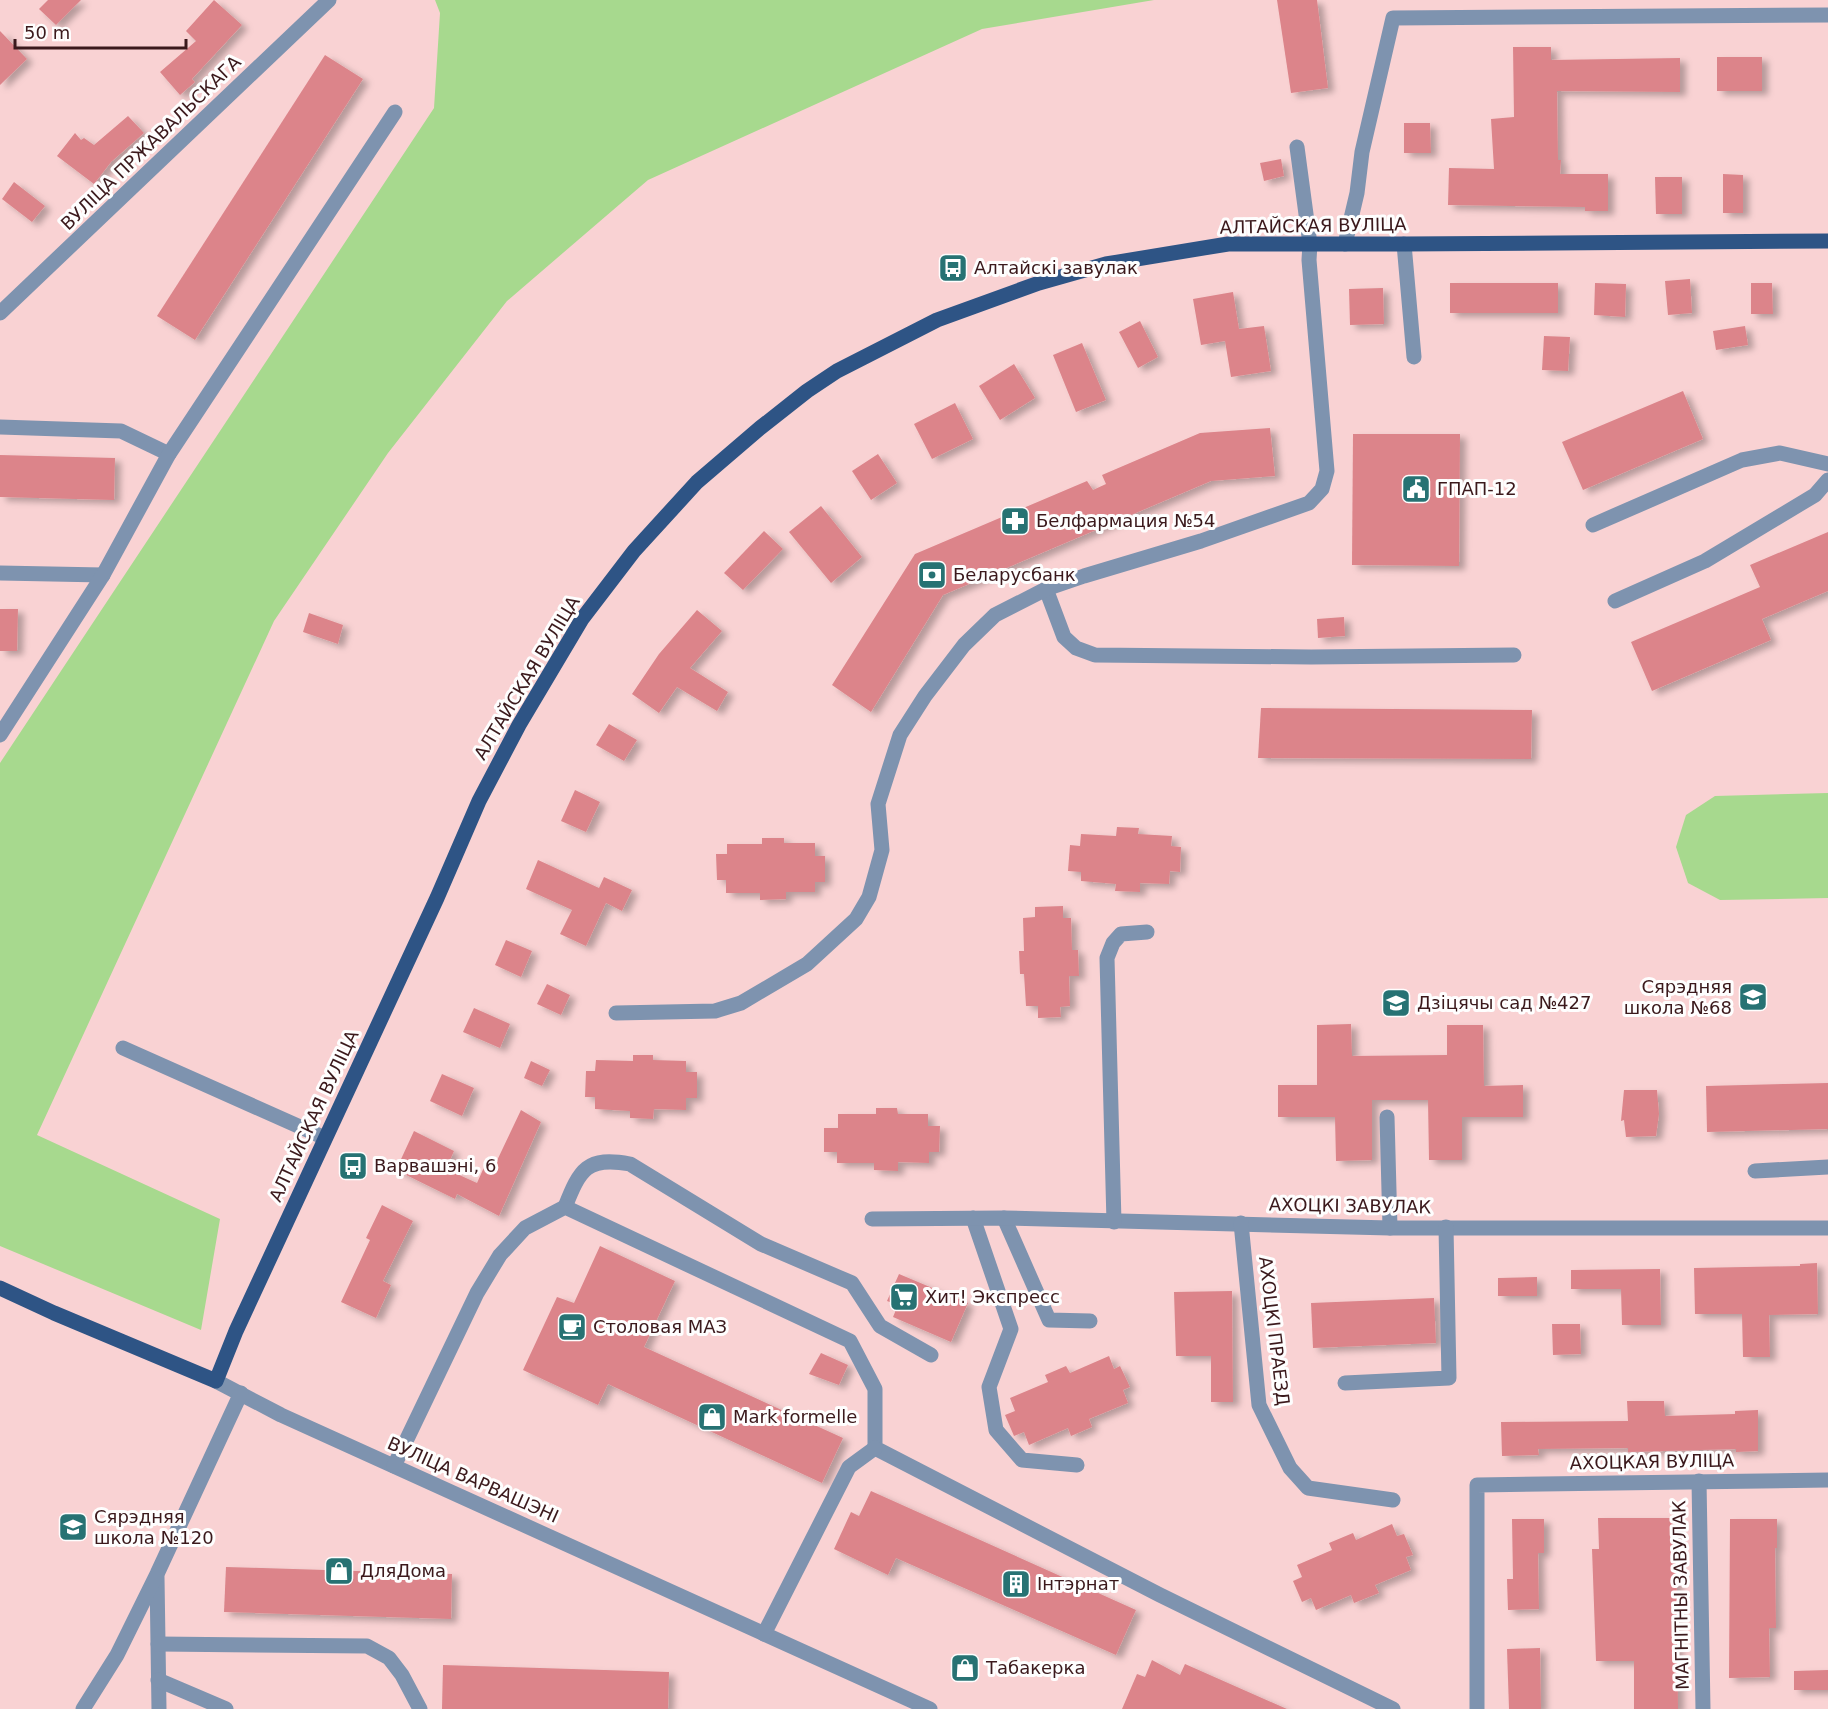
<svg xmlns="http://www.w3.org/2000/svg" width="1828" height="1709" font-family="'DejaVu Sans',sans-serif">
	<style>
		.green { fill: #a7d98e }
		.building { fill: #dc848a; filter: url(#shadow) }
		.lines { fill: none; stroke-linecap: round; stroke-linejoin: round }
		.minor { stroke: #7e93af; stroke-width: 15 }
		.major { stroke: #2e5485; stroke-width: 15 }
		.labels { text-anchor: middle; stroke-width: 6; stroke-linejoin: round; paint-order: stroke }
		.street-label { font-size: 18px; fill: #3b191c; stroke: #fefefe }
		.poi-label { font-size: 18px; fill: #3b191c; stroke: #fefefe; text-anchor: start }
	</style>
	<defs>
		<filter id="shadow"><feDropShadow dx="6" dy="4" stdDeviation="3" flood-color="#0004"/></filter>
	</defs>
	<rect width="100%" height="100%" fill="#f9d2d3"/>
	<g class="green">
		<path d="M435 0H1154L982 29 648 180 507 301 388 453 274 621 37 1135 220 1219 201 1330 0 1246V763L434 108 440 13Z"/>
		<path d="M1828 793V898L1720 900 1688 883 1676 847 1686 815 1715 796Z"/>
	</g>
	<g class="building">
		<path d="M48 0H81L56 25 39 9Z"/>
		<path d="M214 0 242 25 192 79 195 82 180 95 160 72 196 41 186 31Z"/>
		<path d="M1277 0H1317L1328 88 1291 93Z"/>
		<path d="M0 31 27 59 0 85Z"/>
		<path d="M1513 47H1551V60L1680 58V92L1557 91 1558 160H1561L1560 174H1608V211H1585V207L1448 205 1449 168 1494 169 1491 119 1514 117Z"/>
		<path d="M325 55 363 79 195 340 157 316Z"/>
		<rect x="1717" y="57" width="45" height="34"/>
		<path d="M128 116 144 133 111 162 94 184 57 156 75 133 81 140 84 138 94 145Z"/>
		<path d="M1404 123H1430L1431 153H1404Z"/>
		<path d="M1281 159 1284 176 1264 181 1260 163Z"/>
		<path d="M1723 174 1743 175V213H1723Z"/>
		<path d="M1655 177H1682V214H1656Z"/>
		<path d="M14 182 45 206 32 222 2 199Z"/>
		<path d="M1690 279 1692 313 1668 315 1665 281Z"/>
		<rect x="1450" y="283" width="108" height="30"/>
		<path d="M1595 283 1626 284 1625 317 1594 315Z"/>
		<path d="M1751 283H1772L1773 314H1751Z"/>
		<path d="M1383 288 1384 324 1350 325 1349 289Z"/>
		<path d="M1233 292 1239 329 1264 326 1271 371 1231 377 1225 341 1201 345 1193 299Z"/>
		<path d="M1140 321 1158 357 1138 368 1119 332Z"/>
		<path d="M1745 326 1748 345 1716 350 1713 331Z"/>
		<path d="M1544 336 1570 337 1568 371 1542 370Z"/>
		<path d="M1082 343 1106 400 1076 412 1053 355Z"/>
		<path d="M1014 364 1035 398 1000 420 979 386Z"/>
		<path d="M1683 391 1703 439 1583 490 1562 442Z"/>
		<path d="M955 403 973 439 932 459 914 424Z"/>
		<path d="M1270 428 1275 476 1211 481 943 595 871 712 832 685 915 554 1087 481 1093 490 1106 484 1102 475 1200 433Z"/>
		<path d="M1353 434H1460L1459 566 1352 565Z"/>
		<path d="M878 454 897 483 871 500 852 471Z"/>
		<path d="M0 455 115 458 114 500 0 497Z"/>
		<path d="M821 506 862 557 831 583 789 532Z"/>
		<path d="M764 531 783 549 743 590 724 573Z"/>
		<path d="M1828 532V591L1762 619 1771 640 1652 691 1631 642 1760 587 1750 565Z"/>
		<path d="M0 609H18L17 651H0Z"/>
		<path d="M697 610 722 631 690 668 728 692 717 711 677 687 659 713 632 694 659 654Z"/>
		<path d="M309 613 343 625 338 644 303 632Z"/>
		<path d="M1344 617 1345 636 1318 638 1317 619Z"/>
		<path d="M1261 708 1532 710 1531 759 1258 758Z"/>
		<path d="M609 724 637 740 624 761 596 745Z"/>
		<path d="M575 790 600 802 586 832 561 821Z"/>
		<path d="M1117 827 1139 828 1138 834 1172 836 1171 846 1181 847 1180 872 1170 871 1169 884 1140 883V892L1115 891 1116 884 1081 881V872L1068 871 1070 845 1080 846 1081 834 1116 836Z"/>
		<path d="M762 838H784V843H815V856H825V882H815V892H786V899L760 900V893H726V880H717L716 854H727V844H762Z"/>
		<path d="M538 860 599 888 604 877 632 890 622 911 606 903 586 946 560 934 572 910 526 889Z"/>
		<path d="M1063 906V918H1071L1072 950H1078L1079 976H1069L1070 1006 1060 1007 1061 1017 1038 1018V1006H1026L1024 974H1020L1019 951H1024L1023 918 1035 917V907Z"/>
		<path d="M506 940 532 951 521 977 495 965Z"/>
		<path d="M547 984 570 995 561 1015 537 1004Z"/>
		<path d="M474 1008 510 1024 500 1048 463 1032Z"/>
		<path d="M1351 1024 1352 1056 1447 1055V1025H1483L1484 1086 1523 1085V1117H1462V1160H1429L1428 1100H1372V1160L1336 1161 1335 1117H1278V1085H1317V1025Z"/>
		<path d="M633 1055H653V1060L686 1061V1072H697V1098H686V1110L654 1109 653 1119 630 1118V1111L595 1109V1097H585L586 1071H595L596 1060 633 1061Z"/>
		<path d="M531 1061 550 1070 542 1086 524 1078Z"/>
		<path d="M442 1074 474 1088 462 1116 430 1101Z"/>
		<path d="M1828 1083V1129L1707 1132 1706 1086Z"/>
		<path d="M1624 1090H1657L1659 1114 1656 1136 1626 1137 1624 1120 1621 1121Z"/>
		<path d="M876 1108H897L898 1114H928V1126H940L939 1152H929V1163L898 1162V1171L874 1170V1163H837V1152H824V1128H838V1114H876Z"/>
		<path d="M521 1110 541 1122 499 1216 457 1194 455 1199 396 1170 414 1131 454 1151 446 1169 477 1183 485 1165 493 1169Z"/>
		<path d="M382 1205 413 1221 383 1281 391 1285 376 1318 341 1302 370 1240 366 1238Z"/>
		<path d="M600 1246 675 1281 644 1347 843 1438 822 1483 608 1384 598 1405 523 1370 557 1297 574 1303Z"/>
		<path d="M1817 1263 1818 1314 1769 1315 1770 1357H1743L1742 1314H1695L1694 1268 1800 1266V1264Z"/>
		<path d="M1660 1269 1661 1325H1622L1621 1289H1571V1270Z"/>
		<path d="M899 1274 968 1303 951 1342 893 1317 898 1305 887 1301Z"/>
		<path d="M1537 1277V1296H1498V1278Z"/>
		<path d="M1232 1291 1233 1402H1211V1356H1176L1174 1292Z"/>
		<path d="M1434 1298 1436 1343 1313 1348 1311 1303Z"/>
		<path d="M1552 1324H1580L1581 1354 1553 1355Z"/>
		<path d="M821 1353 848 1365 839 1385 809 1374Z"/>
		<path d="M1109 1356 1114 1369 1120 1366 1130 1387 1123 1390 1128 1403 1089 1419 1092 1427 1071 1436 1068 1428 1029 1445 1024 1432 1014 1436 1005 1415 1015 1411 1010 1398 1048 1382 1045 1375 1066 1366 1070 1373Z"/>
		<path d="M1627 1401H1664L1665 1416 1735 1414V1411L1758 1410V1451L1736 1452V1449L1628 1452V1448L1538 1449 1539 1455 1502 1456 1501 1422 1628 1421Z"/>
		<path d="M871 1491 1136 1610 1116 1655 896 1558 888 1575 834 1549 851 1512 859 1516Z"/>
		<path d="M1598 1518H1676L1678 1709H1634V1661H1596L1592 1549H1599Z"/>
		<path d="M1512 1519H1544V1553H1538L1539 1609 1508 1610 1507 1579H1513Z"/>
		<path d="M1730 1519H1777V1548H1775L1776 1628H1769L1770 1677 1729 1678Z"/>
		<path d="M1392 1524 1397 1536 1404 1534 1413 1555 1406 1557 1411 1570 1375 1585 1379 1593 1354 1603 1351 1595 1316 1610 1311 1598 1302 1602 1293 1581 1302 1577 1297 1565 1332 1550 1329 1543 1353 1533 1356 1540Z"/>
		<path d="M226 1567 452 1574 451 1619 224 1612Z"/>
		<path d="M1540 1648 1541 1709H1509L1507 1649Z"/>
		<path d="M1152 1660 1180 1675 1185 1664 1287 1709H1122L1137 1674 1145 1677Z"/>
		<path d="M443 1665 669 1672 668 1709H442Z"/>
		<path d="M1828 1670V1690H1794V1671Z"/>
	</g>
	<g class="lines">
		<g class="minor">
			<path d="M1345 244 1357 193 1362 152 1393 18 1828 15"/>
			<path d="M1404 244 1414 357"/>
			<path d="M0 313 329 0"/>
			<path d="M0 427 121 431 169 454"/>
			<path d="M1593 525 1742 460 1780 453 1828 464"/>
			<path d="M0 573 103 575"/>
			<path d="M1046 589 1064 637 1076 648 1095 655 1311 657 1514 655"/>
			<path d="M1615 601 1705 561 1815 495 1828 480"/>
			<path d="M0 735 103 575 169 454 395 112"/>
			<path d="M616 1013 715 1011 741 1003 807 964 856 919 869 897 882 850 878 804 900 735 925 696 964 645 995 615 1046 589 1084 576 1201 541 1309 503 1322 489 1327 471 1309 260 1310 244 1297 147"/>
			<path d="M123 1048 325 1138"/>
			<path d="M1387 1117 1390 1228"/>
			<path d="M1755 1171 1828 1167"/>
			<path d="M565 1207C580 1169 587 1156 630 1164L761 1244 852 1283 880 1326 931 1355"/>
			<path d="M973 1218 1011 1329 989 1387 996 1430 1022 1460 1077 1465"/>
			<path d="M1004 1218 1049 1320 1090 1321"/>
			<path d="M872 1219 1004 1218 1390 1228H1828"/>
			<path d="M1114 1222 1107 958 1113 943 1121 934 1147 932"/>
			<path d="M1241 1223 1259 1405 1290 1468 1308 1488 1393 1500"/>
			<path d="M216 1381 281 1415 930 1709"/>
			<path d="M1345 1383 1449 1378 1446 1227"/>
			<path d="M394 1466 477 1293 500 1255 525 1228 565 1207 850 1341 875 1389V1448L1160 1595 1393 1709"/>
			<path d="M1699 1481 1703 1709"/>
			<path d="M157 1577 159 1709"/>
			<path d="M764 1634 849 1467 875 1448"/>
			<path d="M158 1644 367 1646 389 1658 402 1675 420 1709"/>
			<path d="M158 1680 226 1709"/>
			<path d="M83 1709 117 1655 157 1574 241 1393"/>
			<path d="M1477 1709V1485L1828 1480"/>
		</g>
		<path class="major" d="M0 1288 54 1313 216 1381 236 1331 437 898 479 801 519 725 582 619 634 551 697 482 760 428 807 391 837 371 937 320 1039 283 1106 264 1228 244H1404L1828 241"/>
	</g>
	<defs>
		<g id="bus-square" transform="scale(1.5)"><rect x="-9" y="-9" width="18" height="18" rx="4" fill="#277273" stroke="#fefefe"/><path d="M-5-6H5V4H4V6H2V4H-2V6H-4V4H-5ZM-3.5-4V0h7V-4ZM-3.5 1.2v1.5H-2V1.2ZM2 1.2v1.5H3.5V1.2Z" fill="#fff"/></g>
		<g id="civic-square" transform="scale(1.5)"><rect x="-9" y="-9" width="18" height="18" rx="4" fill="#277273" stroke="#fefefe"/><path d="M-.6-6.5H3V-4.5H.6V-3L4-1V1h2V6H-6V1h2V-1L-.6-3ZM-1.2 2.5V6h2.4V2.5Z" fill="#fff"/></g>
		<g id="pharmacy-square" transform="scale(1.5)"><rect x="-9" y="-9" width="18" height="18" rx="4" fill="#277273" stroke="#fefefe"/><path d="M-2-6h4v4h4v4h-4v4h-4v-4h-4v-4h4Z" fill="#fff"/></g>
		<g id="bank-square" transform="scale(1.5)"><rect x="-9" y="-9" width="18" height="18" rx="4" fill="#277273" stroke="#fefefe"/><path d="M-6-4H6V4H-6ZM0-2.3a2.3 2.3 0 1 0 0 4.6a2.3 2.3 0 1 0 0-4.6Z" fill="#fff"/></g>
		<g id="school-square" transform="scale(1.5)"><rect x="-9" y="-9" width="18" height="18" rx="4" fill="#277273" stroke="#fefefe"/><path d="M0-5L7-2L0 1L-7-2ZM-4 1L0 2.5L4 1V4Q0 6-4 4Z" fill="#fff"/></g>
		<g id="supermarket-square" transform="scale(1.5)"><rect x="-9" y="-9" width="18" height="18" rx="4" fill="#277273" stroke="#fefefe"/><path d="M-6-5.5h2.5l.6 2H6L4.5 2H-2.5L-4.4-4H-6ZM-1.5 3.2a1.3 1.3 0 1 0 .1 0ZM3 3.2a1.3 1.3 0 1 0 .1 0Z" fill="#fff"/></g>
		<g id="cafe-square" transform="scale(1.5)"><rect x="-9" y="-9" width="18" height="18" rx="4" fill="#277273" stroke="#fefefe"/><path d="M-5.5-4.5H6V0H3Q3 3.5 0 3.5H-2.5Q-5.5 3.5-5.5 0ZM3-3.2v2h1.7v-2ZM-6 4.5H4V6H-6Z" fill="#fff"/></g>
		<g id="shop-square" transform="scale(1.5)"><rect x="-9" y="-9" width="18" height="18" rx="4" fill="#277273" stroke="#fefefe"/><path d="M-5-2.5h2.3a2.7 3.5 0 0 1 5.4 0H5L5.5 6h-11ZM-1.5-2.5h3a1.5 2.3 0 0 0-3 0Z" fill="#fff"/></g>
		<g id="building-square" transform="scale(1.5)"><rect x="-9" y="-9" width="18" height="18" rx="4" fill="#277273" stroke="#fefefe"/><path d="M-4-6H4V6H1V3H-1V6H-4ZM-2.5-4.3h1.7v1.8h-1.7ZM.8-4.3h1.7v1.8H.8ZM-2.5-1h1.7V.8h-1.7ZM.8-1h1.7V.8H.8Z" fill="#fff"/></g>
	</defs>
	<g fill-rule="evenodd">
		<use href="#bus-square" x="953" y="268"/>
		<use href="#civic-square" x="1416" y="489"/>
		<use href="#pharmacy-square" x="1015" y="521"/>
		<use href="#bank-square" x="932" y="575"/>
		<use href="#school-square" x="1753" y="997"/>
		<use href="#school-square" x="1396" y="1003"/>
		<use href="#bus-square" x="353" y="1166"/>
		<use href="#supermarket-square" x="904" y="1297"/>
		<use href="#cafe-square" x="572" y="1327"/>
		<use href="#shop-square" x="712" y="1417"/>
		<use href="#school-square" x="73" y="1527"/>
		<use href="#shop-square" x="339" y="1571"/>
		<use href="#building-square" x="1016" y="1584"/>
		<use href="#shop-square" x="965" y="1668"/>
	</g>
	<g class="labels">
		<g class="street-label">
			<text transform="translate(151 143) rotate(-44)" y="6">ВУЛІЦА ПРЖАВАЛЬСКАГА</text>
			<text transform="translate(1313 226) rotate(-1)" y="6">АЛТАЙСКАЯ ВУЛІЦА</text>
			<text transform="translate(527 678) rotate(-59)" y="6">АЛТАЙСКАЯ ВУЛІЦА</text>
			<text transform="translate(314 1116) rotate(-65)" y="6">АЛТАЙСКАЯ ВУЛІЦА</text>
			<text transform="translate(1350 1206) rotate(1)" y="6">АХОЦКІ ЗАВУЛАК</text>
			<text transform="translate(1274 1331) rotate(83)" y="6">АХОЦКІ ПРАЕЗД</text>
			<text transform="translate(1652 1462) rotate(-1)" y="6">АХОЦКАЯ ВУЛІЦА</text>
			<text transform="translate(473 1480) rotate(24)" y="6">ВУЛІЦА ВАРВАШЭНІ</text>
			<text transform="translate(1681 1595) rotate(-91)" y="6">МАГНІТНЫ ЗАВУЛАК</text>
		</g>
		<g class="poi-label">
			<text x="974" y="274">Алтайскі завулак</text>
			<text x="1437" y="495">ГПАП-12</text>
			<text x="1036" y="527">Белфармация №54</text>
			<text x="953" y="581">Беларусбанк</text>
			<text x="1732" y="993" text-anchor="end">Сярэдняя<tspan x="1732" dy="21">школа №68</tspan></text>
			<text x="1417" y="1009">Дзіцячы сад №427</text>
			<text x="374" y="1172">Варвашэні, 6</text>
			<text x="925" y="1303">Хит! Экспресс</text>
			<text x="593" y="1333">Столовая МАЗ</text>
			<text x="733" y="1423">Mark formelle</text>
			<text x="94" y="1523">Сярэдняя<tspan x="94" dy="21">школа №120</tspan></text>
			<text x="360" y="1577">ДляДома</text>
			<text x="1037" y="1590">Інтэрнат</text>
			<text x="986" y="1674">Табакерка</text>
		</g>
	</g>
	<path d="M15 39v9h171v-9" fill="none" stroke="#3b191c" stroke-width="3"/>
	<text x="24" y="39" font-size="18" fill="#3b191c" stroke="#fefefe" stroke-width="4.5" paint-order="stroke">50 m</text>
</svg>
